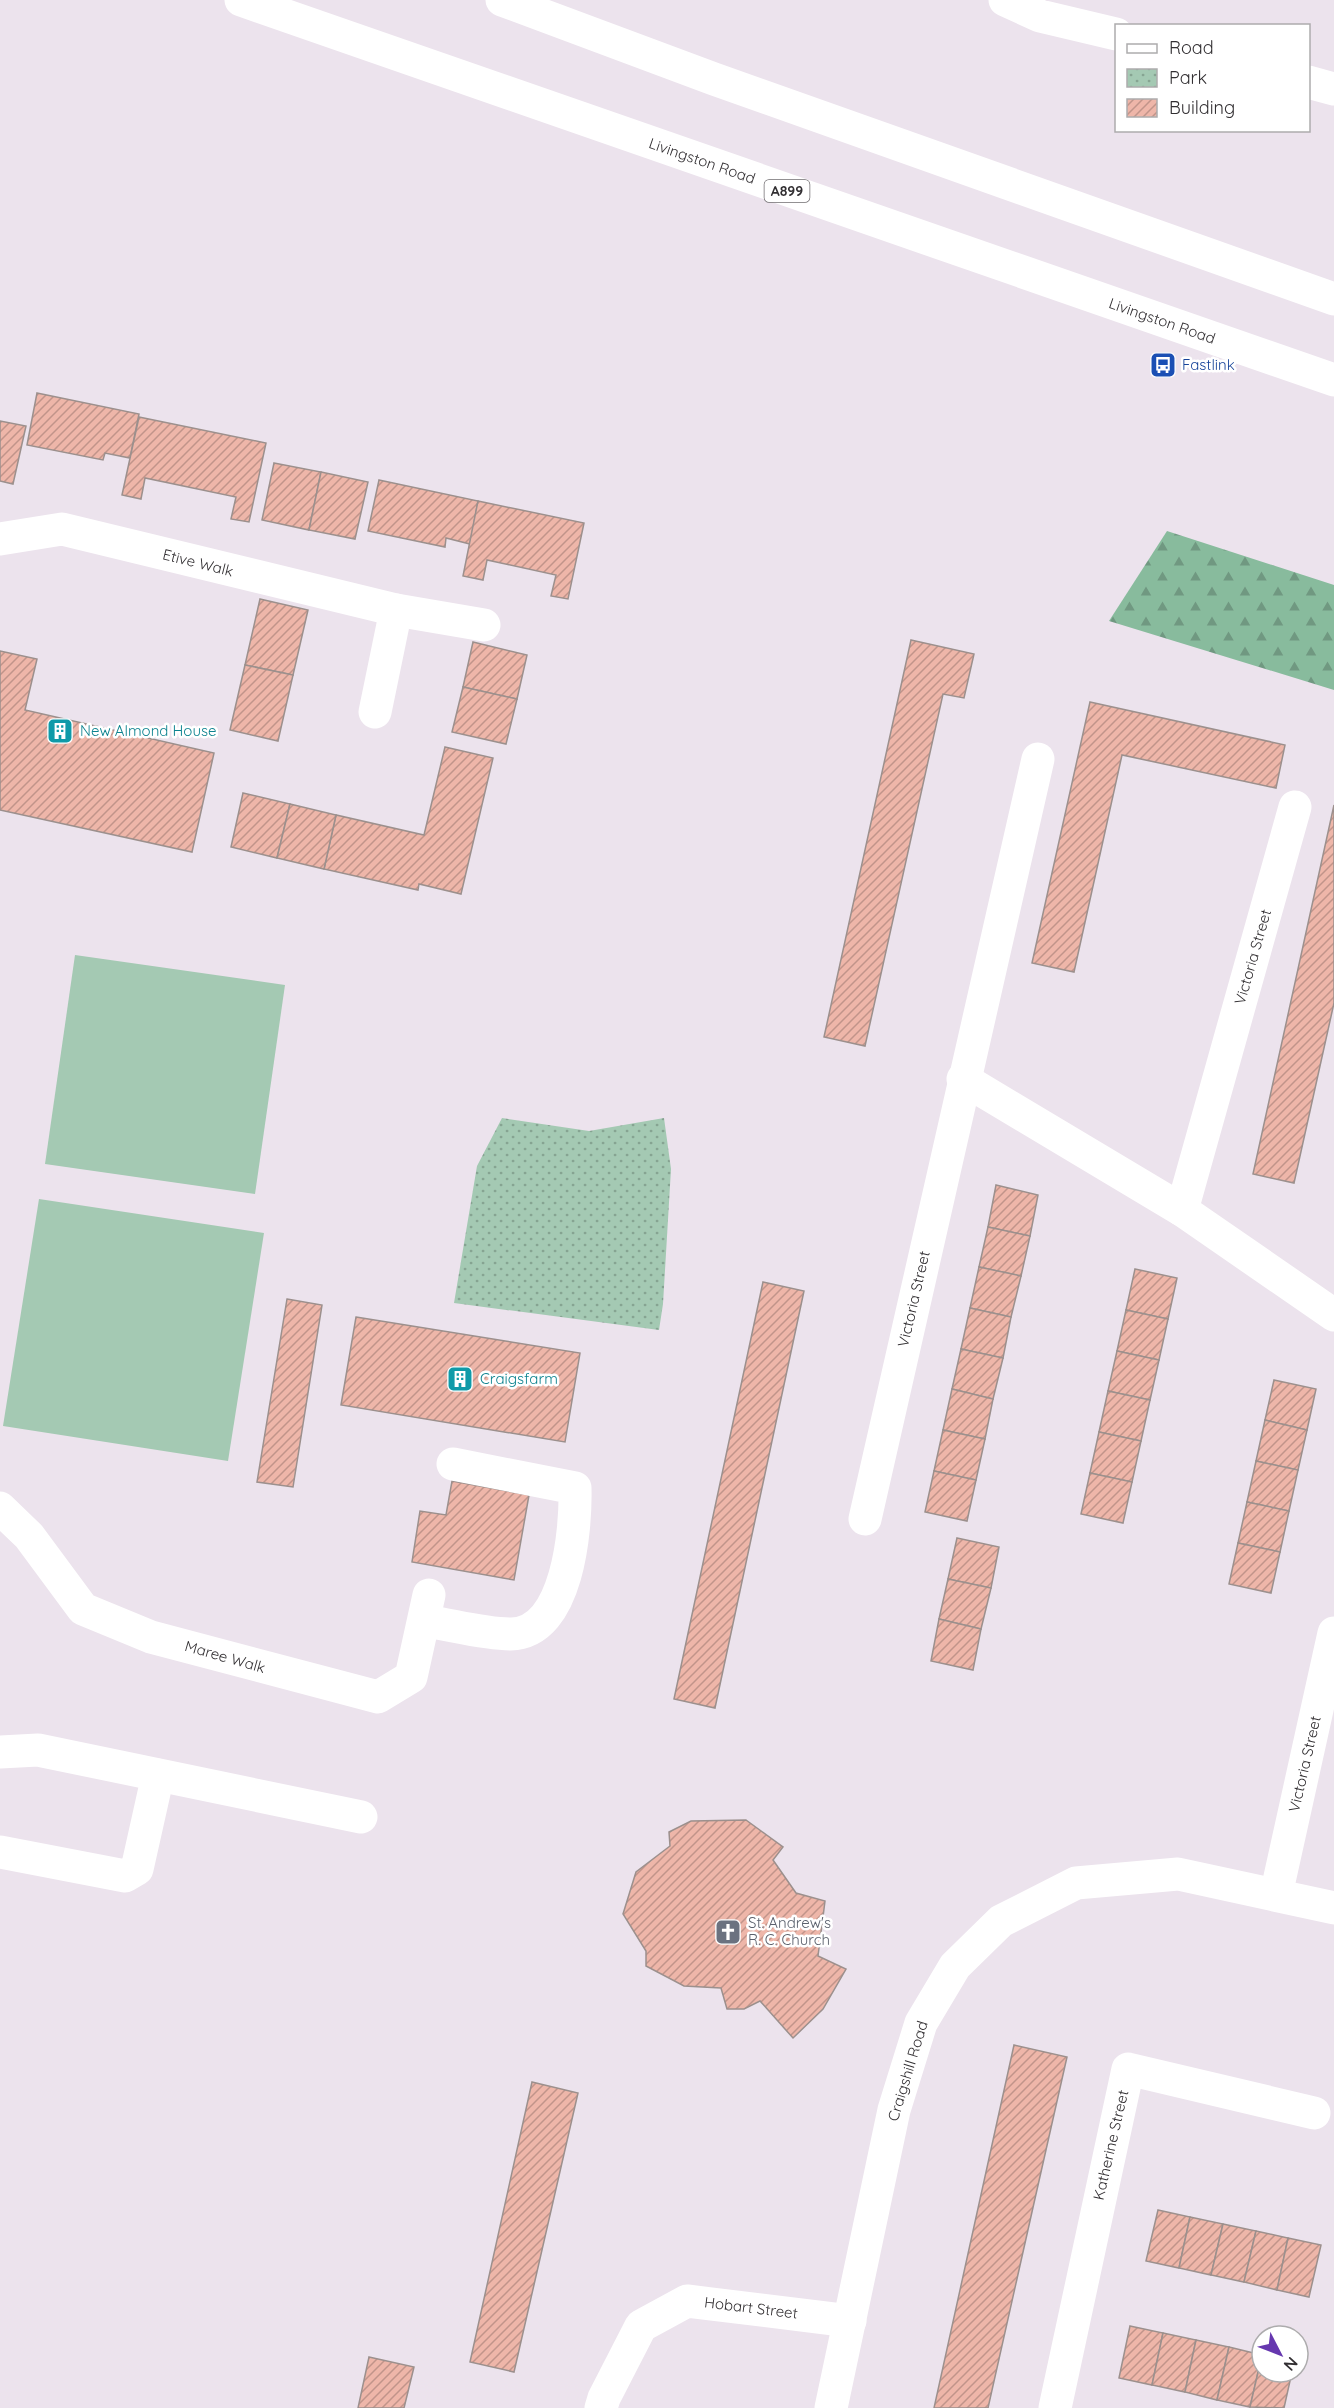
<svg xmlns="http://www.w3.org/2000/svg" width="1334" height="2408" font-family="Quicksand,sans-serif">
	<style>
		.forest { fill: url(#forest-firs) }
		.park { fill: url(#park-dots) }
		.pitch { fill: #a4c9b3 }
		.building { fill: url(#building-hatch); stroke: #9c908d; stroke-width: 1.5 }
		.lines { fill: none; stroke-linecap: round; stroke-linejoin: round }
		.minor { stroke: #fff; stroke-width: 33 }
		.major { stroke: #fff; stroke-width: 33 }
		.labels { text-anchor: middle; stroke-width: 5; stroke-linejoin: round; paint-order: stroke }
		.shield { fill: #fff; stroke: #706d70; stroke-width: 1.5 }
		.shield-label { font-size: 14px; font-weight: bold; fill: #322f32 }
		.street-label { font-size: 15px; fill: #322f32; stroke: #fff }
		.transit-label { font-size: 15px; fill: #164399; stroke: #fff; text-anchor: start }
		.culture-label { font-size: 15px; fill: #0d838f; stroke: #fff; text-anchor: start }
		.worship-label { font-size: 15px; fill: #5b616d; stroke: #fff; text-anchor: start }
	</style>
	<defs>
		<pattern id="forest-firs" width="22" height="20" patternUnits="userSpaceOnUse" patternTransform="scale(1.5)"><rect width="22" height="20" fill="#88bb9d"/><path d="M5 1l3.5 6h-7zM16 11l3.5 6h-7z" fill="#709881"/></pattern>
		<pattern id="park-dots" width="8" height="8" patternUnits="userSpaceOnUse" patternTransform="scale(1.5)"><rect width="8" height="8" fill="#a4c9b3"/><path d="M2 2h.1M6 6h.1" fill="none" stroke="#86a492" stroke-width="1.8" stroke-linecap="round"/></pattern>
		<pattern id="building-hatch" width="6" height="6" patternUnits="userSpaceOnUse" patternTransform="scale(1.5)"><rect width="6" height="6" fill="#eeb6a9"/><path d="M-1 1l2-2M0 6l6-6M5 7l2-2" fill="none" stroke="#c1948a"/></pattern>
	</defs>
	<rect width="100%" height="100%" fill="#ece3ed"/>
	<path class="forest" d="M1167 531 1334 585V690L1109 621Z"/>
	<path class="park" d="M502 1118 589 1131 664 1118 671 1169 663 1304 659 1330 454 1303 477 1166Z"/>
	<g class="pitch">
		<path d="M75 955 285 985 255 1194 45 1164Z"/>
		<path d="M39 1199 264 1233 228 1461 3 1426Z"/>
	</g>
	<g class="building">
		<path d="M37 393 139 414 130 458 105 453 103 460 27 445Z"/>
		<path d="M139 417 266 443 249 522 231 519 236 497 145 478 141 499 122 495Z"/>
		<path d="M0 421 26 426 13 484 0 481Z"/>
		<path d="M274 463 321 472 309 530 262 520Z"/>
		<path d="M321 472 368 482 355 539 309 530Z"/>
		<path d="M379 480 478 501 470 544 446 538 445 547 368 531Z"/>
		<path d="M478 501 584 523 568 599 551 596 556 575 487 560 483 580 463 576Z"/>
		<path d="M260 599 308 610 293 675 245 665Z"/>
		<path d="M911 640 974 654 964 698 943 694 865 1046 824 1037Z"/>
		<path d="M473 642 527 655 517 699 463 687Z"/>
		<path d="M0 651 37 659 25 710 214 753 192 852 0 810Z"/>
		<path d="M245 665 293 675 278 741 230 730Z"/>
		<path d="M463 687 517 699 506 744 452 732Z"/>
		<path d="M1090 702 1285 745 1276 788 1122 755 1074 972 1032 963Z"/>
		<path d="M445 747 493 758 461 894 419 884 418 890 324 869 336 815 424 835Z"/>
		<path d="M243 793 290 804 277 858 231 847Z"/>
		<path d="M290 804 336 815 324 869 277 858Z"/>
		<path d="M1334 805V1003L1294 1183 1253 1174Z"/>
		<path d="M996 1185 1038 1195 1030 1236 988 1227Z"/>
		<path d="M988 1227 1030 1236 1021 1276 979 1267Z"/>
		<path d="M979 1267 1021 1276 1011 1317 970 1308Z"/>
		<path d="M1135 1269 1177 1278 1168 1319 1126 1310Z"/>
		<path d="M763 1282 804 1291 715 1708 674 1699Z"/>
		<path d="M287 1299 322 1305 293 1487 257 1482Z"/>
		<path d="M970 1308 1011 1317 1003 1358 961 1349Z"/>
		<path d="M1126 1310 1168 1319 1159 1360 1117 1351Z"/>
		<path d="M356 1317 580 1353 565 1442 341 1405Z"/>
		<path d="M961 1349 1003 1358 993 1399 952 1389Z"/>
		<path d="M1117 1351 1159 1360 1150 1400 1108 1391Z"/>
		<path d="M1274 1380 1316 1389 1307 1430 1265 1420Z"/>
		<path d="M952 1389 993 1399 985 1439 943 1430Z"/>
		<path d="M1108 1391 1150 1400 1141 1441 1099 1432Z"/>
		<path d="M1265 1420 1307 1430 1298 1470 1256 1461Z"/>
		<path d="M943 1430 985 1439 976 1480 934 1471Z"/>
		<path d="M1099 1432 1141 1441 1132 1482 1090 1473Z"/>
		<path d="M1256 1461 1298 1470 1289 1511 1247 1502Z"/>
		<path d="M934 1471 976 1480 967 1521 925 1512Z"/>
		<path d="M1090 1473 1132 1482 1123 1523 1081 1514Z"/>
		<path d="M452 1481 529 1495 514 1580 412 1562 420 1511 446 1515Z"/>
		<path d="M1247 1502 1289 1511 1280 1552 1238 1543Z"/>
		<path d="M957 1538 999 1547 991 1588 948 1579Z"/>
		<path d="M1238 1543 1280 1552 1271 1593 1229 1584Z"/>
		<path d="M948 1579 991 1588 981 1629 939 1619Z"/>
		<path d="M939 1619 981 1629 973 1670 931 1661Z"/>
		<path d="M746 1820 783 1847 773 1860 796 1893 825 1901 818 1956 846 1969 823 2009 793 2038 760 2001 744 2009H727L721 1988 684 1986 646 1966V1951L623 1914 636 1872 670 1846 669 1832 691 1821Z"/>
		<path d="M1014 2045 1067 2057 1034 2203 988 2408H934Z"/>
		<path d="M532 2082 578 2093 514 2372 470 2362Z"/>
		<path d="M1158 2210 1190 2217 1179 2268 1146 2261Z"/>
		<path d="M1190 2217 1223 2224 1211 2275 1179 2268Z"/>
		<path d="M1223 2224 1256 2231 1244 2282 1211 2275Z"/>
		<path d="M1256 2231 1288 2238 1277 2290 1244 2282Z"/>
		<path d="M1288 2238 1321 2245 1309 2297 1277 2290Z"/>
		<path d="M1130 2326 1163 2333 1152 2385 1119 2378Z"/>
		<path d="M1163 2333 1196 2340 1185 2392 1152 2385Z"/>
		<path d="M1196 2340 1229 2347 1217 2400 1185 2392Z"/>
		<path d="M1229 2347 1262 2355 1250 2407 1217 2400Z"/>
		<path d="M1262 2355V2372H1292L1284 2408 1250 2407Z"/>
		<path d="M369 2357 414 2367 404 2408H358Z"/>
	</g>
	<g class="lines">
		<g class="minor">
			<path d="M1005 0 1040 16 1116 34"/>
			<path d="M1308 82 1334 89"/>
			<path d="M0 539 62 529 396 610 484 625"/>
			<path d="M375 712 396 610"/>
			<path d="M963 1079 1182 1210 1334 1315"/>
			<path d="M1182 1210 1295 807"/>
			<path d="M0 1508 29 1536 83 1609 151 1637 378 1697 411 1677 429 1595"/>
			<path d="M865 1519 1038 759"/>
			<path d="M425 1621C453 1625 483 1634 511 1634 568 1633 576 1529 575 1488L453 1464"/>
			<path d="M0 1752 38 1750 361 1817"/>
			<path d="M0 1852 125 1876 137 1869 158 1775"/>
			<path d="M1276 1895 1334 1633"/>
			<path d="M601 2408 604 2398 641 2326 687 2301 850 2321"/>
			<path d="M831 2408 894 2110 921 2023 955 1966 1001 1921 1076 1883 1178 1874 1334 1908"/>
			<path d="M1055 2408 1128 2069 1314 2113"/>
		</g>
		<g class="major">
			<path d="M241 0 1334 380"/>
			<path d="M502 0 714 79 1334 299"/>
		</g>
	</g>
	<defs>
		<g id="bus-square" transform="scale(1.35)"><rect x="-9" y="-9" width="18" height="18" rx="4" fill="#1a4fb4" stroke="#fff"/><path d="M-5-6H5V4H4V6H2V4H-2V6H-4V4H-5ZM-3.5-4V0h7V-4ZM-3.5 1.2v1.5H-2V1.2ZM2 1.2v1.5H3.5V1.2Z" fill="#fff"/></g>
		<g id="building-square" transform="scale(1.35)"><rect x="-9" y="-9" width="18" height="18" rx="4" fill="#0f9aa8" stroke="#fff"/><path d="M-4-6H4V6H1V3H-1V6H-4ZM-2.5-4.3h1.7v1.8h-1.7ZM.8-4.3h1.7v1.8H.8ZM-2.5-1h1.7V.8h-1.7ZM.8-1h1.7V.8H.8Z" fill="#fff"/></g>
		<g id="church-square" transform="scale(1.35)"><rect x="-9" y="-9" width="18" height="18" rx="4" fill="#6b7280" stroke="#fff"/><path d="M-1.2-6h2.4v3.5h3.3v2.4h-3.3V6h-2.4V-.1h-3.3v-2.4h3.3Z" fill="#fff"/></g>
	</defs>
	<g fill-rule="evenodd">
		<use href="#bus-square" x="1163" y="365"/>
		<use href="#building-square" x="60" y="731"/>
		<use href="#building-square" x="460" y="1379"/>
		<use href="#church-square" x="728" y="1932"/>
	</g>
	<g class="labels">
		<rect class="shield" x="764.5" y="180" width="45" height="22" rx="4.5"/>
		<g class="shield-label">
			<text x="787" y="196">A899</text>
		</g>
		<g class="street-label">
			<text transform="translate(702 161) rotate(19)" y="5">Livingston Road</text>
			<text transform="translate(1162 321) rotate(19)" y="5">Livingston Road</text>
			<text transform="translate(198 563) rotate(14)" y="5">Etive Walk</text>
			<text transform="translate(1253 957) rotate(-74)" y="5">Victoria Street</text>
			<text transform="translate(914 1299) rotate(-77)" y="5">Victoria Street</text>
			<text transform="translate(225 1657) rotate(16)" y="5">Maree Walk</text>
			<text transform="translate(1305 1764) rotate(-77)" y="5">Victoria Street</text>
			<text transform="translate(908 2071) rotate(-73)" y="5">Craigshill Road</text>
			<text transform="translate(1111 2145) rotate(-77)" y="5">Katherine Street</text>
			<text transform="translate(751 2308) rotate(7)" y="5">Hobart Street</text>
		</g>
		<g class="transit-label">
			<text x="1182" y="370">Fastlink</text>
		</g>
		<g class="culture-label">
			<text x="80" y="736">New Almond House</text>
			<text x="480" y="1384">Craigsfarm</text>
		</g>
		<g class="worship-label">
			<text x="748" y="1928">St. Andrew's<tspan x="748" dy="17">R. C. Church</tspan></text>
		</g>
	</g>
	<rect x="1115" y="24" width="195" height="108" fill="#ffffff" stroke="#adacad" stroke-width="1.5"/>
	<rect x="1127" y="44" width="30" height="9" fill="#ffffff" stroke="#adacad" stroke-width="1.5"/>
	<text x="1169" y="54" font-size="18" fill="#322f32">Road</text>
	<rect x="1127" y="69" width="30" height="18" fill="url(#park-dots)" stroke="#adacad" stroke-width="1.5"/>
	<text x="1169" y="84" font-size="18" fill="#322f32">Park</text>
	<rect x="1127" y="99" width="30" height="18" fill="url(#building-hatch)" stroke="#adacad" stroke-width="1.5"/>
	<text x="1169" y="114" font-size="18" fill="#322f32">Building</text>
	<g transform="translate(1280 2354) rotate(132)"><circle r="28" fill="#ffffff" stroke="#adacad" stroke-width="1.5"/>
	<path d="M0-4.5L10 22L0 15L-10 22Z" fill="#6638af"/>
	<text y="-9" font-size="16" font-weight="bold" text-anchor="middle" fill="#322f32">N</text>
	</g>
</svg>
